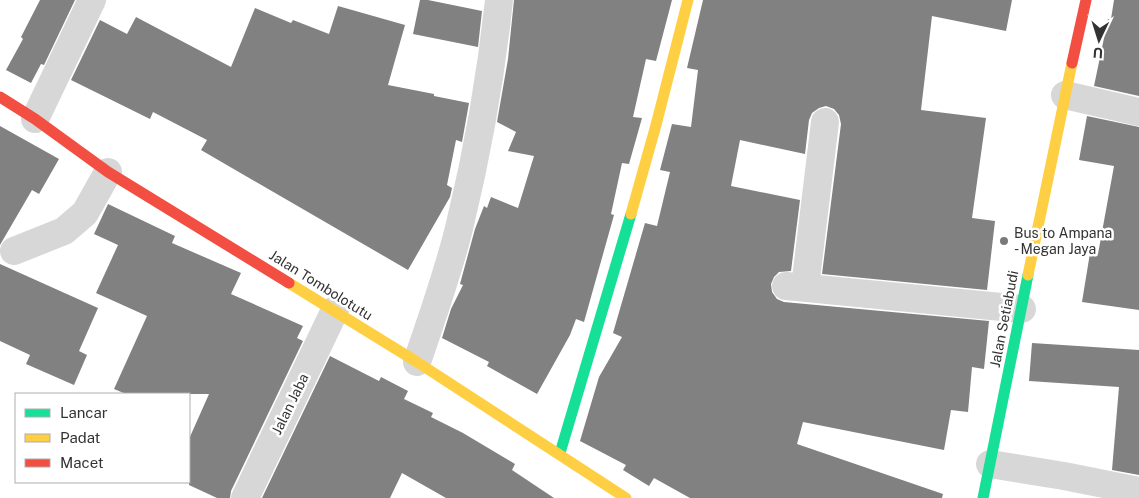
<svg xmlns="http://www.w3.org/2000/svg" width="1139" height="498" font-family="'Public Sans',sans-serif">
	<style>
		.building { fill: #818181 }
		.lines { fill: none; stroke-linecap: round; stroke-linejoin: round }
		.street { stroke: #d7d7d7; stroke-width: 28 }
		.fast { stroke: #16e098; stroke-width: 11 }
		.slow { stroke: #ffcf43; stroke-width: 11 }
		.jam { stroke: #f24e42; stroke-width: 11 }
		.poi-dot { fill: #7a7a7a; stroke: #fff; stroke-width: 2 }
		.labels { text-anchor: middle; stroke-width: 5; stroke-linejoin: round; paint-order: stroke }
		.poi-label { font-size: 14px; fill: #333; stroke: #fff; text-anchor: start }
		.street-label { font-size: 14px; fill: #333; stroke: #fff }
	</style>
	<rect width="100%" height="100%" fill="#fff"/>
	<g class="building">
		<path d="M40 0H75L44 65 41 64 31 83 6 70 23 39 21 37Z"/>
		<path d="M420 0H428L482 11 478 47 413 34Z"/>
		<path d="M514 0H672L656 61 646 59 633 117 642 118 629 164 622 163 611 214 614 215 584 322 576 319 570 335 537 394 487 366 489 362 442 338 451 309 463 285 460 284 475 229 484 206 487 208 491 197 518 208 534 156 508 151 516 132 497 122 508 59Z"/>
		<path d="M703 0H1012L1006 31 932 16 921 110 986 118 972 218 995 221 987 290 822 274 841 124 839 115 834 109 826 106 819 108 812 113 809 120 805 154 740 140 731 186 800 200 791 271 779 272 774 277 771 284 772 292 777 299 784 302 989 321 984 369 972 367 968 412 951 410 944 450 803 422 797 444 943 494 942 498H690L654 478 649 486 623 470 626 465 580 441 599 377 622 337 613 333 645 223 657 226 670 172 660 170 672 124 691 127 698 70 687 68Z"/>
		<path d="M1114 0H1139V96L1094 86 1108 19H1111Z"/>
		<path d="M338 6 405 25 388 85 434 94V96L469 103 462 142 456 140 447 185 452 188 450 197 408 270 201 150 207 140 153 112 150 119 71 80 100 20 127 34 136 17 231 67 255 8 291 23 293 20 329 34Z"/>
		<path d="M1087 116 1139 127V310L1082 302 1090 253 1098 254 1114 166 1079 160Z"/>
		<path d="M0 126 59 159 39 194 32 190 0 245Z"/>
		<path d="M108 204 175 236 172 243 241 273 231 294 303 326 297 338 303 341 231 491 230 498H217L189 485V439L209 394H126L114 389 147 316 96 293 118 245 94 234Z"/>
		<path d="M0 264 98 308 79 351 87 355 74 385 26 364 30 355 0 341Z"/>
		<path d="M1032 343 1139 350V475L1112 470 1119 387 1029 381Z"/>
		<path d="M330 356 379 381 381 377 408 391 404 399 433 413 431 417 463 433 515 464 512 470 554 498H446L402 473 390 498H262Z"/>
	</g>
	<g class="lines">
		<g class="street">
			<path d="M1065 95 1139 112"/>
			<path d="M35 119 92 0"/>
			<path d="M14 251 64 231 85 213 108 172"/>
			<path d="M786 286 1022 309"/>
			<path d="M805 287 825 122"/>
			<path d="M417 362C432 317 449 271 460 224 478 150 491 76 499 0"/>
			<path d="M990 464 1064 476 1139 491"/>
			<path d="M245 498 335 310"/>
		</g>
		<g class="fast">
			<path d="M560 453 631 214"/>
			<path d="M983 498 1028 275"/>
		</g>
		<g class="slow">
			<path d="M631 214 656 125 688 0"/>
			<path d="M1028 275 1072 63"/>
			<path d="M289 283 417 362 626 498"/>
		</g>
		<g class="jam">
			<path d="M1072 63 1086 0"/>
			<path d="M0 97 35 119 108 172 289 283"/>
		</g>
	</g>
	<circle class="poi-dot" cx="1004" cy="241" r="5"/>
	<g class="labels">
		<g class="poi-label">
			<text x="1014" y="238">Bus to Ampana<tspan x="1014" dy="16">- Megan Jaya</tspan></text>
		</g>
		<g class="street-label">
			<text transform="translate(321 285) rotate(32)" y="5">Jalan Tombolotutu</text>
			<text transform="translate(1004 319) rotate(-79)" y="5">Jalan Setiabudi</text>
			<text transform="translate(290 404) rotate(-64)" y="5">Jalan Jaba</text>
		</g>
	</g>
	<rect x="15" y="393" width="175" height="90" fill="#ffffff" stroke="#adadad"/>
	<rect x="25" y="409" width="25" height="8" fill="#16e098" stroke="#adadad"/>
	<text x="60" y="418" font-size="15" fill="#333333">Lancar</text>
	<rect x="25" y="434" width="25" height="8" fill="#ffcf43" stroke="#adadad"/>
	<text x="60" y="443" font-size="15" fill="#333333">Padat</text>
	<rect x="25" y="459" width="25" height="8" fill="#f24e42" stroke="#adadad"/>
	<text x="60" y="468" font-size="15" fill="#333333">Macet</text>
	<g transform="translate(1099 40) rotate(184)" stroke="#ffffff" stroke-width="4" paint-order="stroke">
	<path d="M0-4L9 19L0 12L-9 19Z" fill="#333333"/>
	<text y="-8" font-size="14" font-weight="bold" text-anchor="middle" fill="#333333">U</text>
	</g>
</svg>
